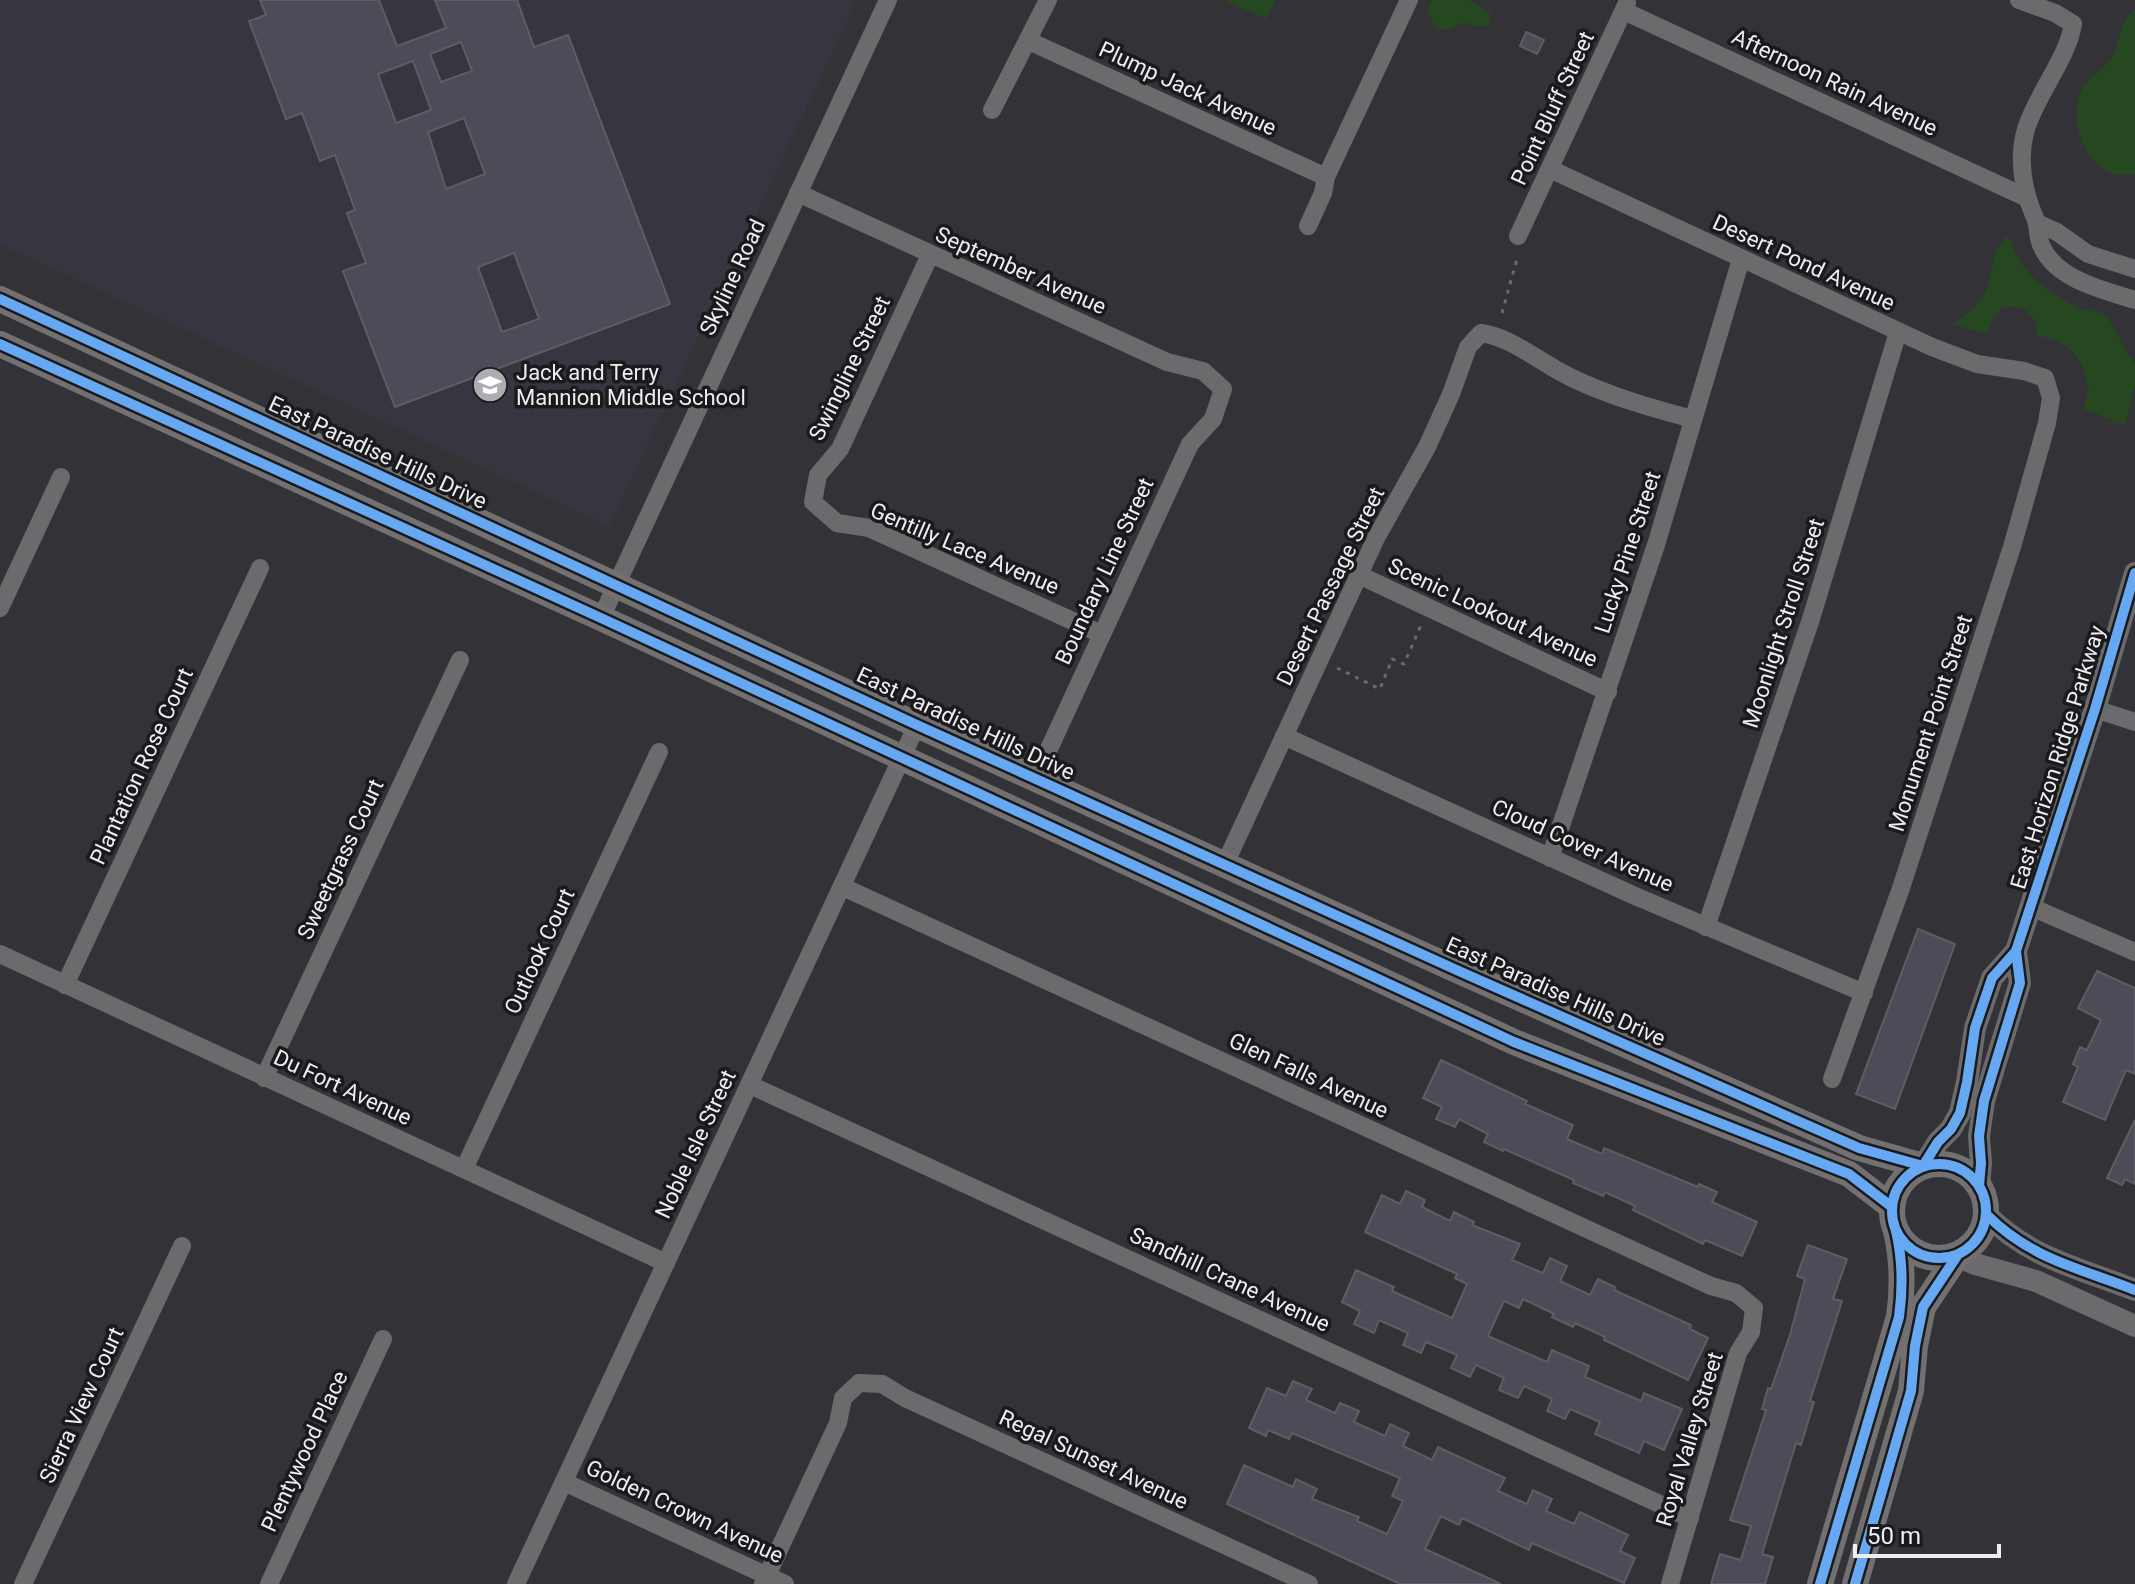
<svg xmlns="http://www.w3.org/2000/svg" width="2135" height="1584" font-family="Roboto,sans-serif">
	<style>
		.built { fill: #383540 }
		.green { fill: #254821 }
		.building { fill: #4e4b59; stroke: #5e5d61; stroke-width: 2; fill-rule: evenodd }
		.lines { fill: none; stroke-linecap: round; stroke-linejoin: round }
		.path { stroke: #6a6a6c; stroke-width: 3; stroke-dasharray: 4 6; stroke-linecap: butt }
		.minor { stroke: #6b6a6d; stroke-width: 18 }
		.tertiary { stroke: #6b6a6d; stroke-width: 22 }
		.secondary { stroke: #727071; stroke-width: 26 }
		.cycleway-casing { stroke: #1a1a1c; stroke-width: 15 }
		.cycleway { stroke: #66a8f1; stroke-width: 10 }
		.labels { text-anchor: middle; stroke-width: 7; stroke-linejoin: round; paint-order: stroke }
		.street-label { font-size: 22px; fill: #eeedf1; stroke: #1a1a1c }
		.poi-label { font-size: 22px; fill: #eeedf1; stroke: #1a1a1c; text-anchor: start }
	</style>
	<rect width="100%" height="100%" fill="#333236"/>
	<path class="built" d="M0 0H857L609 526 0 244Z"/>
	<g class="green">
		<path d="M1224 0H1275L1266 19Z"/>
		<path d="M1432 0H1469L1489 12 1491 20 1487 26H1475L1464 22 1449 29 1439 30 1434 26 1427 9Z"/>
		<path d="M2135 9V174C2129 175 2122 176 2116 174 2084 167 2068 117 2081 91 2089 75 2107 70 2114 53 2122 37 2119 22 2135 9Z"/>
		<path d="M2007 237 2010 238C2018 271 2050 296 2080 308 2087 311 2098 311 2104 315 2117 324 2122 351 2135 363V386L2125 425 2084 409C2084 401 2090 393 2088 385 2084 358 2065 338 2037 336 2037 314 2025 304 2003 307L1993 318 1987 334 1954 324C1966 314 1980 305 1986 291 1995 271 1989 252 2007 237Z"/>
	</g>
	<g class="building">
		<path d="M260 0H379L397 46 446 28 435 0H517L534 47 568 35 670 304 395 407 343 271 366 263 347 213 355 210 335 155 320 161 302 113 286 119 249 21 266 15ZM461 42 472 71 441 82 430 54ZM413 61 431 110 396 123 378 74ZM464 118 485 174 446 189 428 132ZM514 253 539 319 502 332 478 267Z"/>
		<path d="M1526 32 1544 40 1537 54 1520 46Z"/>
		<path d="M1918 929 1955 944 1895 1109 1856 1094Z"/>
		<path d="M2097 971 2135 988V1074L2126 1070 2105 1120 2063 1102 2078 1067 2073 1064 2080 1047 2087 1050 2101 1020 2078 1008Z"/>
		<path d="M1441 1060 1527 1101 1525 1104 1573 1125 1567 1139 1602 1154 1604 1148 1698 1187 1699 1184 1717 1192 1712 1202 1757 1222 1742 1256 1705 1240 1703 1244 1633 1210 1635 1206 1605 1192 1603 1196 1573 1183 1574 1180 1504 1149 1503 1151 1484 1142 1488 1134 1459 1119 1455 1127 1436 1119 1442 1107 1423 1098Z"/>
		<path d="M2135 1120V1184L2125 1179 2122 1185 2107 1178Z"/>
		<path d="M1406 1191 1425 1200 1422 1207 1450 1221 1454 1212 1474 1222 1472 1225 1520 1244 1512 1260 1543 1273 1550 1258 1567 1266 1560 1281 1590 1295 1598 1279 1615 1287 1614 1290 1691 1325 1690 1329 1708 1338 1688 1380 1604 1340 1605 1337 1575 1323 1573 1327 1552 1317 1554 1314 1523 1299 1519 1308 1504 1301 1488 1336 1547 1362 1552 1350 1589 1366 1585 1377 1641 1401 1644 1393 1682 1409 1664 1450 1644 1441 1639 1453 1595 1434 1600 1422 1570 1409 1565 1419 1547 1411 1552 1399 1524 1386 1518 1398 1499 1390 1504 1378 1476 1365 1470 1377 1451 1368 1457 1355 1426 1342 1421 1353 1403 1345 1408 1333 1379 1320 1374 1333 1354 1324 1360 1311 1342 1302 1356 1270 1394 1287 1392 1291 1452 1318 1467 1284 1455 1278 1457 1274 1365 1232 1382 1195 1400 1204Z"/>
		<path d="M1808 1245 1847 1259 1833 1299 1842 1301 1810 1401 1814 1402 1801 1445 1796 1443 1762 1554 1773 1557 1765 1584H1711L1720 1554 1741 1560 1751 1526 1730 1520 1766 1410 1762 1409 1768 1388 1771 1389 1790 1335 1805 1279 1797 1276Z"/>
		<path d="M1293 1381 1312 1389 1306 1400 1335 1413 1340 1403 1359 1411 1354 1422 1385 1436 1390 1424 1409 1433 1403 1446 1432 1460 1438 1447 1505 1478 1498 1491 1527 1504 1533 1490 1552 1499 1546 1511 1574 1524 1580 1512 1628 1535 1620 1551 1635 1558 1624 1583 1532 1543 1529 1550 1462 1518 1459 1525 1441 1516 1425 1549 1501 1584H1400L1227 1504 1244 1465 1293 1487 1296 1479 1317 1489 1312 1499 1359 1517 1357 1521 1387 1534 1403 1501 1392 1496 1400 1478 1292 1433 1289 1439 1268 1430 1266 1436 1249 1428 1267 1388 1286 1396Z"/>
	</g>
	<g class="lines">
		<g class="path">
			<path d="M1502 313 1518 255"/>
			<path d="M1337 668 1380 689 1392 659 1404 664 1422 623"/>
		</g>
		<g class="minor">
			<path d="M2019 0 2055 13 2073 24C2068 57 2037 94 2026 129 2017 160 2023 190 2035 218 2039 227 2037 238 2042 247 2057 280 2104 290 2135 300"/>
			<path d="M1624 11 2025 197"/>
			<path d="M1029 41 1326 177"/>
			<path d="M992 110 1048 0"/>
			<path d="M1550 169 1932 347 1977 364 2024 371 2045 378 2051 398 2047 423 2012 547 1900 891 1832 1079"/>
			<path d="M798 193 1167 362 1203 371 1223 389 1213 419 1190 444 1036 777"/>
			<path d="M2037 223 2057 232 2088 254 2135 269"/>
			<path d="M1308 226 1323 193 1326 177 1409 0"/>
			<path d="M1518 236 1627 3"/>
			<path d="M930 255 840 449 818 475 813 502 837 523 869 528 1101 634"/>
			<path d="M1359 575 1608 692"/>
			<path d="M0 608 61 477"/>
			<path d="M601 618 888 0"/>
			<path d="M2095 709 2135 722"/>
			<path d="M1284 736 1635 896 1864 993"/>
			<path d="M1550 858 1656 545 1741 259"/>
			<path d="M1225 864 1376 538 1427 447 1451 394 1468 347 1481 333C1514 338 1540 363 1570 377 1609 396 1651 408 1693 419"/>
			<path d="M843 887 1711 1286 1736 1293 1754 1308 1751 1332 1738 1353 1670 1584"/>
			<path d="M2031 907 2135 952"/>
			<path d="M1706 927 1811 619 1898 332"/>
			<path d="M0 954 666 1263"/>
			<path d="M65 985 260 568"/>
			<path d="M264 1078 460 660"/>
			<path d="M750 1085 1690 1518"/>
			<path d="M464 1169 659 752"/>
			<path d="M564 1482 785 1584"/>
			<path d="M23 1584 182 1246"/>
			<path d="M269 1584 383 1339"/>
			<path d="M516 1584 917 725"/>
			<path d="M763 1584 838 1423 843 1398 859 1383 882 1384 905 1398 1309 1584"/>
		</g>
		<g class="tertiary">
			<path d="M1923 1166 1938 1142 1951 1129 1960 1113 1967 1082 1975 1028 1992 978 2016 951 2095 709 2135 573"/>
			<path d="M1979 1186 1981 1163 1979 1136 1984 1101 2020 983 2016 951"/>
			<path d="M1987 1215C2031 1259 2079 1268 2135 1290"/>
			<path d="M1957 1256 1975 1264 2036 1281 2135 1326"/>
		</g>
		<g class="secondary">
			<path d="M0 299 917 725 1461 972 1859 1148 1923 1166"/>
			<path d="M0 344 601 618 1514 1042 1849 1174 1892 1207"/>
			<circle cx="1939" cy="1211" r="47"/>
			<path d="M1820 1584 1899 1317C1903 1288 1903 1261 1896 1231"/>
			<path d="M1855 1584 1911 1391 1915 1346 1923 1307 1957 1256"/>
		</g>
		<g class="cycleway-casing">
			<g id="cycleway">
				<path d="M0 299 917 725 1461 972 1859 1148 1923 1166 1938 1142 1951 1129 1960 1113 1967 1082 1975 1028 1992 978 2016 951 2095 709 2135 573"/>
				<path d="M0 344 601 618 1514 1042 1849 1174 1892 1207"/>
				<circle cx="1939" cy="1211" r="47"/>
				<path d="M1979 1186 1981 1163 1979 1136 1984 1101 2020 983 2016 951"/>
				<path d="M1987 1215C2031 1259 2079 1268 2135 1290"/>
				<path d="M1820 1584 1899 1317C1903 1288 1903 1261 1896 1231"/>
				<path d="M1855 1584 1911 1391 1915 1346 1923 1307 1957 1256"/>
			</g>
		</g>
		<use href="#cycleway" class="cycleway"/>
	</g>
	<defs>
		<g id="school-disc" transform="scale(1.8)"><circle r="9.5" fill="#adacb0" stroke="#1a1a1c"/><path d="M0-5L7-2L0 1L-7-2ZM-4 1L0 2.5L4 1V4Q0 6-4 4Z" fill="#fff"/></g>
	</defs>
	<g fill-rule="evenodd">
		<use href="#school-disc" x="490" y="385"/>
	</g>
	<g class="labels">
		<g class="street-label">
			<text transform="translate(1835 82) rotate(25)" y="8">Afternoon Rain Avenue</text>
			<text transform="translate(1188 88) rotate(25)" y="8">Plump Jack Avenue</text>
			<text transform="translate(1552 108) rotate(-65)" y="8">Point Bluff Street</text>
			<text transform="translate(1804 262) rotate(25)" y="8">Desert Pond Avenue</text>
			<text transform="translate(1021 270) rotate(24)" y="8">September Avenue</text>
			<text transform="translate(732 277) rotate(-65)" y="8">Skyline Road</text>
			<text transform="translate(849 368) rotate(-64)" y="8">Swingline Street</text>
			<text transform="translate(378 452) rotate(25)" y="8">East Paradise Hills Drive</text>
			<text transform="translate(965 548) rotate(23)" y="8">Gentilly Lace Avenue</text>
			<text transform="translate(1627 552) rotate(-72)" y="8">Lucky Pine Street</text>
			<text transform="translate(1104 571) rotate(-65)" y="8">Boundary Line Street</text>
			<text transform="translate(1330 586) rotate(-64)" y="8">Desert Passage Street</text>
			<text transform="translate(1493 612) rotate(25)" y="8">Scenic Lookout Avenue</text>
			<text transform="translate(1783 623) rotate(-72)" y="8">Moonlight Stroll Street</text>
			<text transform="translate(966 723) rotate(25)" y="8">East Paradise Hills Drive</text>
			<text transform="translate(1930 723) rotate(-72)" y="8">Monument Point Street</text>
			<text transform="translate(2057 757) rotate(-73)" y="8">East Horizon Ridge Parkway</text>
			<text transform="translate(141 766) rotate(-65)" y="8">Plantation Rose Court</text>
			<text transform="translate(1583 845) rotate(24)" y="8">Cloud Cover Avenue</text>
			<text transform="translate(340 859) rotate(-65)" y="8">Sweetgrass Court</text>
			<text transform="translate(539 951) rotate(-65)" y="8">Outlook Court</text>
			<text transform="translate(1556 991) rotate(24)" y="8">East Paradise Hills Drive</text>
			<text transform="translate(1309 1075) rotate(25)" y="8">Glen Falls Avenue</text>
			<text transform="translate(343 1087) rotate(25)" y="8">Du Fort Avenue</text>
			<text transform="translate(695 1144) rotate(-65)" y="8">Noble Isle Street</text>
			<text transform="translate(1230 1279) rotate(25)" y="8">Sandhill Crane Avenue</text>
			<text transform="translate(81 1405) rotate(-65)" y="8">Sierra View Court</text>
			<text transform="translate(1689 1439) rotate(-73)" y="8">Royal Valley Street</text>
			<text transform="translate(304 1451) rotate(-65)" y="8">Plentywood Place</text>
			<text transform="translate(1094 1459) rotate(25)" y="8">Regal Sunset Avenue</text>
			<text transform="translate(685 1511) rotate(25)" y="8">Golden Crown Avenue</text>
		</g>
		<g class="poi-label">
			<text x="516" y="380">Jack and Terry<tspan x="516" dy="25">Mannion Middle School</tspan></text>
		</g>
	</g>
	<path d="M1855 1544v12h144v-12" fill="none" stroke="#eeedf1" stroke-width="4"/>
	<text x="1867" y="1544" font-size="24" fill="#eeedf1" stroke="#1a1a1c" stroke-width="6" paint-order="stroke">50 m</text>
</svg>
